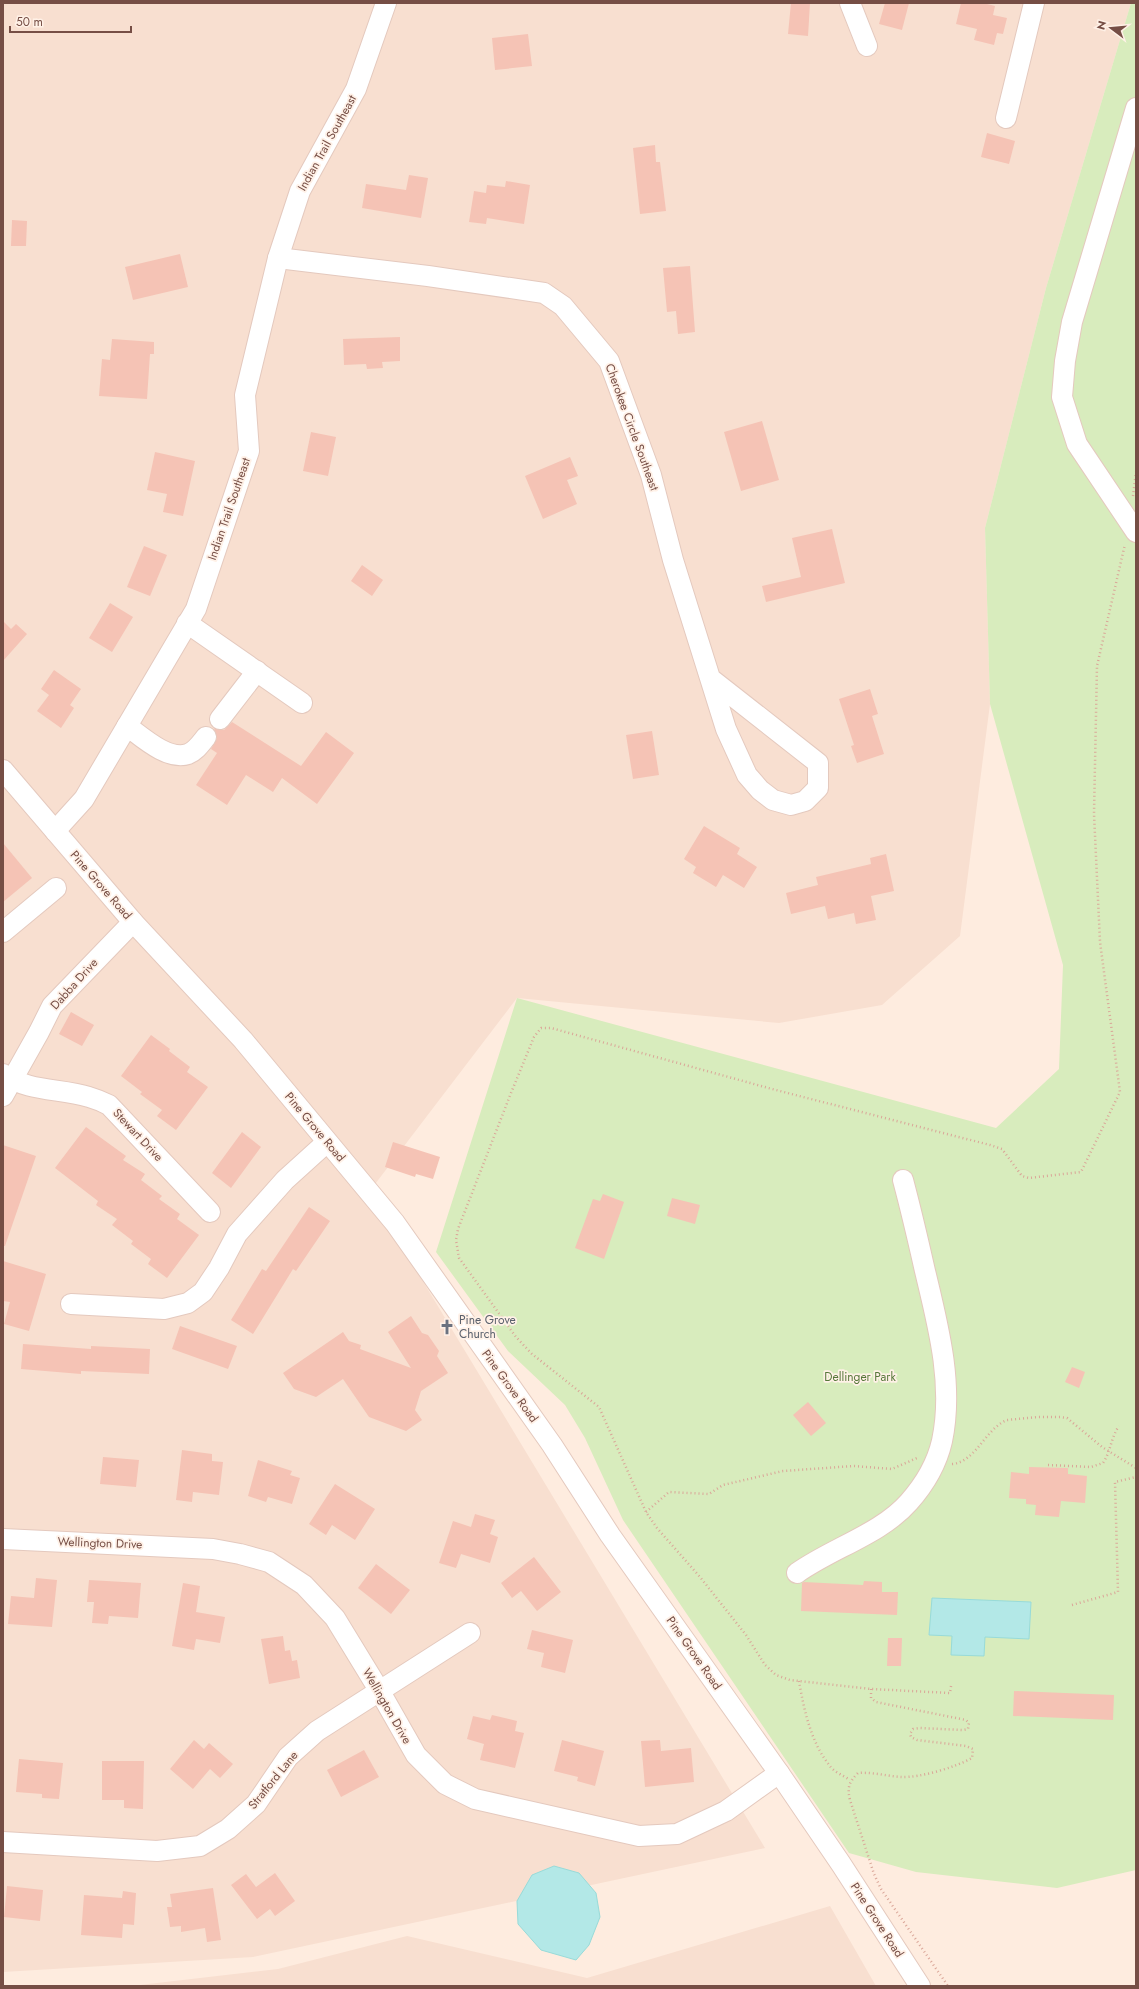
<svg xmlns="http://www.w3.org/2000/svg" width="1139" height="1989" font-family="Jost,sans-serif">
	<style>
		.residential { fill: #f8dfd0 }
		.green { fill: #d8ecbd }
		.water { fill: #b3e8e7; stroke: #98dbd9 }
		.building { fill: #f5c3b5 }
		.lines { fill: none; stroke-linecap: round; stroke-linejoin: round }
		.minor-casing { stroke: #e4c9be; stroke-width: 22 }
		.path { stroke: #daa698; stroke-width: 2.5; stroke-dasharray: 1 3; stroke-linecap: butt }
		.minor { stroke: #fff; stroke-width: 20 }
		.labels { text-anchor: middle; stroke-width: 3.5; stroke-linejoin: round; paint-order: stroke }
		.street-label { font-size: 12px; fill: #764e45; stroke: #fff1e7 }
		.worship-label { font-size: 12px; fill: #5b616d; stroke: #fff1e7; text-anchor: start }
		.park-label { font-size: 12px; fill: #57773a; stroke: #fff1e7 }
	</style>
	<rect width="100%" height="100%" fill="#feecdf"/>
	<g class="residential">
		<path d="M3 3H1131L1046 288 985 528 990 704 960 936 882 1005 779 1023 517 998 369 1192 765 1848 253 1957 3 1972Z"/>
		<path d="M830 1906 876 1986H131L278 1969 407 1936 587 1978Z"/>
	</g>
	<path class="green" d="M1131 3H1136V1870L1057 1888 916 1872 849 1853 623 1520 585 1438 565 1405 508 1351 436 1252 517 998 996 1128 1059 1069 1063 965 990 704 985 528 1046 288Z"/>
	<g class="water">
		<path d="M932 1598 1031 1602 1029 1639 985 1637 984 1656 951 1655 952 1636 929 1635Z"/>
		<path d="M554 1866 579 1873 596 1893 600 1917 589 1945 576 1960 541 1950 518 1924 517 1901 532 1875Z"/>
	</g>
	<g class="building">
		<path d="M791 3H810L808 36 788 34Z"/>
		<path d="M885 3H909L902 30 879 24Z"/>
		<path d="M961 3H983L995 6 993 15 1007 18 1003 34 997 33 994 45 974 40 977 29 956 24Z"/>
		<path d="M528 34 532 66 495 70 492 38Z"/>
		<path d="M987 133 1015 141 1009 164 981 157Z"/>
		<path d="M655 145 656 162H660L666 211 640 214 633 148Z"/>
		<path d="M409 175 428 178 421 218 362 208 366 184 406 190Z"/>
		<path d="M506 181 530 185 524 224 487 218 486 224 469 222 474 191 486 193 487 185 505 187Z"/>
		<path d="M12 220 27 221 26 246H11Z"/>
		<path d="M180 254 188 287 133 300 125 267Z"/>
		<path d="M690 266 695 332 678 334 676 311 667 312 663 268Z"/>
		<path d="M400 337V361L382 362 383 368 367 369 366 364 344 365 343 339Z"/>
		<path d="M112 339 154 342V354H150L147 399 99 396 102 359 110 360Z"/>
		<path d="M762 421 779 480 741 491 724 432Z"/>
		<path d="M311 432 336 437 328 476 303 471Z"/>
		<path d="M155 452 195 461 183 516 163 512 167 494 147 490Z"/>
		<path d="M570 457 578 476 567 480 577 504 543 519 525 476Z"/>
		<path d="M832 529 845 583 766 602 762 586 801 577 792 538Z"/>
		<path d="M144 546 167 555 150 596 127 587Z"/>
		<path d="M362 565 383 580 372 596 351 581Z"/>
		<path d="M110 603 133 617 112 652 89 638Z"/>
		<path d="M3 621 11 629 16 624 27 634 3 661Z"/>
		<path d="M54 670 81 689 70 705 74 708 61 728 37 711 49 695 41 689Z"/>
		<path d="M870 689 878 714 872 716 884 754 857 763 851 746 854 745 839 699Z"/>
		<path d="M232 722 301 766 326 732 354 753 317 804 282 778 273 792 246 775 227 805 196 785 217 753 211 749 217 738 214 728 224 730Z"/>
		<path d="M652 731 659 775 633 779 626 735Z"/>
		<path d="M704 826 740 848 737 854 757 867 744 888 723 875 716 887 693 873 696 867 684 859Z"/>
		<path d="M3 843 32 878 3 902Z"/>
		<path d="M886 854 894 891 871 896 876 920 856 924 854 913 828 919 825 906 791 914 786 893 818 885 816 877 871 864 870 858Z"/>
		<path d="M71 1012 94 1025 82 1046 59 1034Z"/>
		<path d="M151 1035 170 1049 169 1051 190 1067 187 1072 208 1087 176 1130 157 1116 162 1110 140 1094 142 1092 121 1076Z"/>
		<path d="M86 1127 126 1156 123 1160 145 1174 141 1180 162 1196 159 1199 180 1214 177 1219 199 1235 167 1278 148 1264 151 1259 131 1244 133 1241 112 1225 117 1219 96 1205 98 1201 55 1168Z"/>
		<path d="M242 1132 261 1147 231 1188 212 1173Z"/>
		<path d="M393 1142 440 1157 433 1179 416 1174 415 1177 385 1167Z"/>
		<path d="M3 1145 36 1156 5 1246H3Z"/>
		<path d="M603 1194 624 1202 604 1259 575 1248 593 1199 600 1201Z"/>
		<path d="M672 1198 700 1205 695 1224 667 1216Z"/>
		<path d="M309 1207 330 1221 296 1271 293 1269 253 1334 231 1320 262 1269 266 1271Z"/>
		<path d="M3 1261 46 1274 29 1331 4 1324 10 1302 3 1301Z"/>
		<path d="M411 1316 422 1333 428 1335 439 1351 437 1356 448 1373 421 1391 415 1410 422 1420 406 1431 369 1417 343 1379 316 1397 294 1389 283 1373 343 1332 349 1341 361 1345 360 1349 411 1368 388 1332Z"/>
		<path d="M180 1326 237 1346 228 1369 172 1349Z"/>
		<path d="M23 1344 91 1349V1346L150 1349 149 1374 81 1371V1374L21 1369Z"/>
		<path d="M1072 1367 1085 1372 1079 1388 1065 1382Z"/>
		<path d="M808 1402 826 1423 811 1436 793 1415Z"/>
		<path d="M182 1450 212 1454V1461L223 1462 219 1495 193 1492 192 1502 176 1500Z"/>
		<path d="M103 1457 139 1460 136 1487 100 1484Z"/>
		<path d="M258 1460 292 1471 290 1475 300 1478 292 1504 268 1497 266 1502 248 1496Z"/>
		<path d="M1029 1467 1068 1468V1474L1087 1476 1085 1503 1061 1501 1059 1517 1035 1515 1036 1505 1026 1504V1499L1009 1498 1011 1472 1029 1474Z"/>
		<path d="M335 1484 375 1509 355 1540 332 1525 326 1535 309 1524Z"/>
		<path d="M475 1514 495 1520 490 1534 498 1537 490 1563 461 1554 456 1568 439 1563 453 1521 471 1527Z"/>
		<path d="M534 1557 561 1592 537 1611 521 1591 512 1598 501 1583Z"/>
		<path d="M376 1564 410 1590 391 1614 358 1588Z"/>
		<path d="M36 1578 57 1580 52 1627 8 1624 11 1596 34 1598Z"/>
		<path d="M89 1580 141 1583 138 1618 109 1616 108 1624 92 1623 94 1602H87Z"/>
		<path d="M864 1581 882 1582V1592H898L897 1615 801 1611 802 1583 804 1582 863 1585Z"/>
		<path d="M183 1583 200 1586 196 1612 225 1617 220 1643 196 1639 194 1650 172 1646Z"/>
		<path d="M532 1630 573 1640 565 1673 541 1667 544 1653 527 1649Z"/>
		<path d="M283 1636 285 1651 290 1650 292 1661 297 1660 300 1678 269 1684 261 1639Z"/>
		<path d="M888 1638H902L901 1666H887Z"/>
		<path d="M1014 1691 1114 1695 1113 1720 1013 1716Z"/>
		<path d="M492 1715 517 1721 515 1731 524 1733 515 1768 480 1760 484 1744 467 1739 473 1716 490 1720Z"/>
		<path d="M194 1740 204 1749 209 1743 233 1764 220 1778 210 1769 193 1789 170 1769Z"/>
		<path d="M562 1740 604 1751 595 1786 577 1781 578 1777 554 1771Z"/>
		<path d="M660 1740 661 1751 691 1748 694 1782 645 1787 641 1741Z"/>
		<path d="M364 1750 379 1777 341 1797 327 1770Z"/>
		<path d="M19 1759 63 1763 59 1799 42 1798V1794L16 1792Z"/>
		<path d="M102 1761H144L143 1809 124 1808V1800H102Z"/>
		<path d="M275 1873 295 1901 275 1916 270 1909 257 1919 231 1885 246 1874 256 1887Z"/>
		<path d="M7 1886 43 1890 40 1921 4 1917Z"/>
		<path d="M213 1888 221 1940 207 1942 205 1928 181 1932V1926L170 1927 167 1907H172L170 1894Z"/>
		<path d="M123 1891 136 1893 134 1925 123 1924 122 1938 81 1935 84 1895 122 1898Z"/>
	</g>
	<g class="lines">
		<g class="minor-casing">
			<g id="minor">
				<path d="M850 3 867 46"/>
				<path d="M1136 108 1072 322 1065 361 1062 397 1077 444 1136 532"/>
				<path d="M1006 118 1034 3"/>
				<path d="M278 258 428 276 544 293 563 306 609 361 651 475 673 560 726 729 747 775 760 790 773 800 791 805 805 801 818 788V763L711 679"/>
				<path d="M187 623 302 703"/>
				<path d="M220 719 257 671"/>
				<path d="M127 726C142 737 168 761 188 754 196 751 201 743 206 737"/>
				<path d="M3 770 133 922 243 1040 395 1223 552 1445 610 1535 779 1773 841 1864 920 1986"/>
				<path d="M55 831 84 799 196 609 249 451 245 395 278 258 300 191 356 89 386 3"/>
				<path d="M3 932 56 888"/>
				<path d="M3 1074C29 1092 60 1088 89 1097 96 1099 103 1102 109 1105L210 1212"/>
				<path d="M3 1096 39 1032 52 1006 133 922"/>
				<path d="M71 1304 164 1309 188 1303 203 1292 219 1268 237 1234 285 1180 327 1142"/>
				<path d="M3 1539 213 1549 240 1554 269 1562 304 1585 335 1618 379 1690 416 1755 445 1784 475 1799 639 1836 677 1834 726 1811 779 1773"/>
				<path d="M797 1573C832 1548 881 1534 909 1502 924 1485 937 1463 942 1441 954 1385 938 1325 925 1271 918 1240 911 1210 903 1180"/>
				<path d="M3 1842 157 1851 200 1846 228 1829 256 1804 288 1757 317 1731 470 1633"/>
			</g>
		</g>
		<g class="path">
			<path d="M1133 496 1136 472"/>
			<path d="M952 1464C976 1462 985 1429 1007 1420L1038 1417H1060L1067 1418 1102 1447 1136 1468"/>
			<path d="M1048 1465 1091 1467 1103 1463C1111 1451 1111 1437 1119 1426"/>
			<path d="M646 1512 669 1492 709 1494 723 1485 783 1471 854 1466 892 1469 917 1458"/>
			<path d="M1072 1605 1118 1592 1115 1482 1136 1477"/>
			<path d="M799 1681C804 1710 811 1743 830 1766 834 1772 844 1776 850 1780"/>
			<path d="M951 1686 950 1693 871 1689 790 1680 776 1675 765 1665 746 1635 700 1577 657 1528 646 1512 599 1407 532 1354 516 1337 459 1258 456 1240 458 1229 511 1093 534 1037 541 1028H551L772 1089 990 1145 1002 1149 1022 1176 1029 1178 1081 1172 1120 1092 1100 942 1094 814 1097 666 1125 544"/>
			<path d="M871 1689V1698L876 1702 966 1720 969 1723 968 1729 963 1730 920 1728 913 1729 910 1734 911 1737 917 1740 966 1746 973 1749 972 1758C956 1767 920 1778 901 1777 887 1776 873 1772 858 1773 849 1782 847 1787 850 1800L874 1874 881 1889 948 1986"/>
		</g>
		<use href="#minor" class="minor"/>
	</g>
	<defs>
		<g id="church-bare" transform="scale(1.2)"><path d="M-1.2-6h2.4v3.5h3.3v2.4h-3.3V6h-2.4V-.1h-3.3v-2.4h3.3Z" fill="#6b7280" stroke="#fff1e7" stroke-width="2.5" paint-order="stroke"/></g>
	</defs>
	<g fill-rule="evenodd">
		<use href="#church-bare" x="447" y="1327"/>
	</g>
	<g class="labels">
		<g class="street-label">
			<text transform="translate(327 143) rotate(-61)" y="4">Indian Trail Southeast</text>
			<text transform="translate(632 427) rotate(70)" y="4">Cherokee Circle Southeast</text>
			<text transform="translate(229 509) rotate(-71)" y="4">Indian Trail Southeast</text>
			<text transform="translate(101 885) rotate(49)" y="4">Pine Grove Road</text>
			<text transform="translate(74 984) rotate(-48)" y="4">Dabba Drive</text>
			<text transform="translate(315 1127) rotate(50)" y="4">Pine Grove Road</text>
			<text transform="translate(138 1135) rotate(47)" y="4">Stewart Drive</text>
			<text transform="translate(510 1386) rotate(54)" y="4">Pine Grove Road</text>
			<text transform="translate(100 1543) rotate(2)" y="4">Wellington Drive</text>
			<text transform="translate(694 1653) rotate(55)" y="4">Pine Grove Road</text>
			<text transform="translate(387 1706) rotate(60)" y="4">Wellington Drive</text>
			<text transform="translate(273 1780) rotate(-51)" y="4">Stratford Lane</text>
			<text transform="translate(877 1920) rotate(57)" y="4">Pine Grove Road</text>
		</g>
		<g class="worship-label">
			<text x="459" y="1324">Pine Grove<tspan x="459" dy="14">Church</tspan></text>
		</g>
		<g class="park-label">
			<text x="860" y="1381">Dellinger Park</text>
		</g>
	</g>
	<rect width="1139" height="1989" fill="none" stroke="#764e45" stroke-width="8"/>
	<g transform="translate(1111 28) rotate(286)" stroke="#fff1e7" stroke-width="3" paint-order="stroke">
	<path d="M0-3L7 15L0 10L-7 15Z" fill="#764e45"/>
	<text y="-6" font-size="11" font-weight="bold" text-anchor="middle" fill="#764e45">N</text>
	</g>
	<path d="M10 26v6h121v-6" fill="none" stroke="#764e45" stroke-width="2"/>
	<text x="16" y="26" font-size="12" fill="#764e45" stroke="#fff1e7" stroke-width="3" paint-order="stroke">50 m</text>
</svg>
